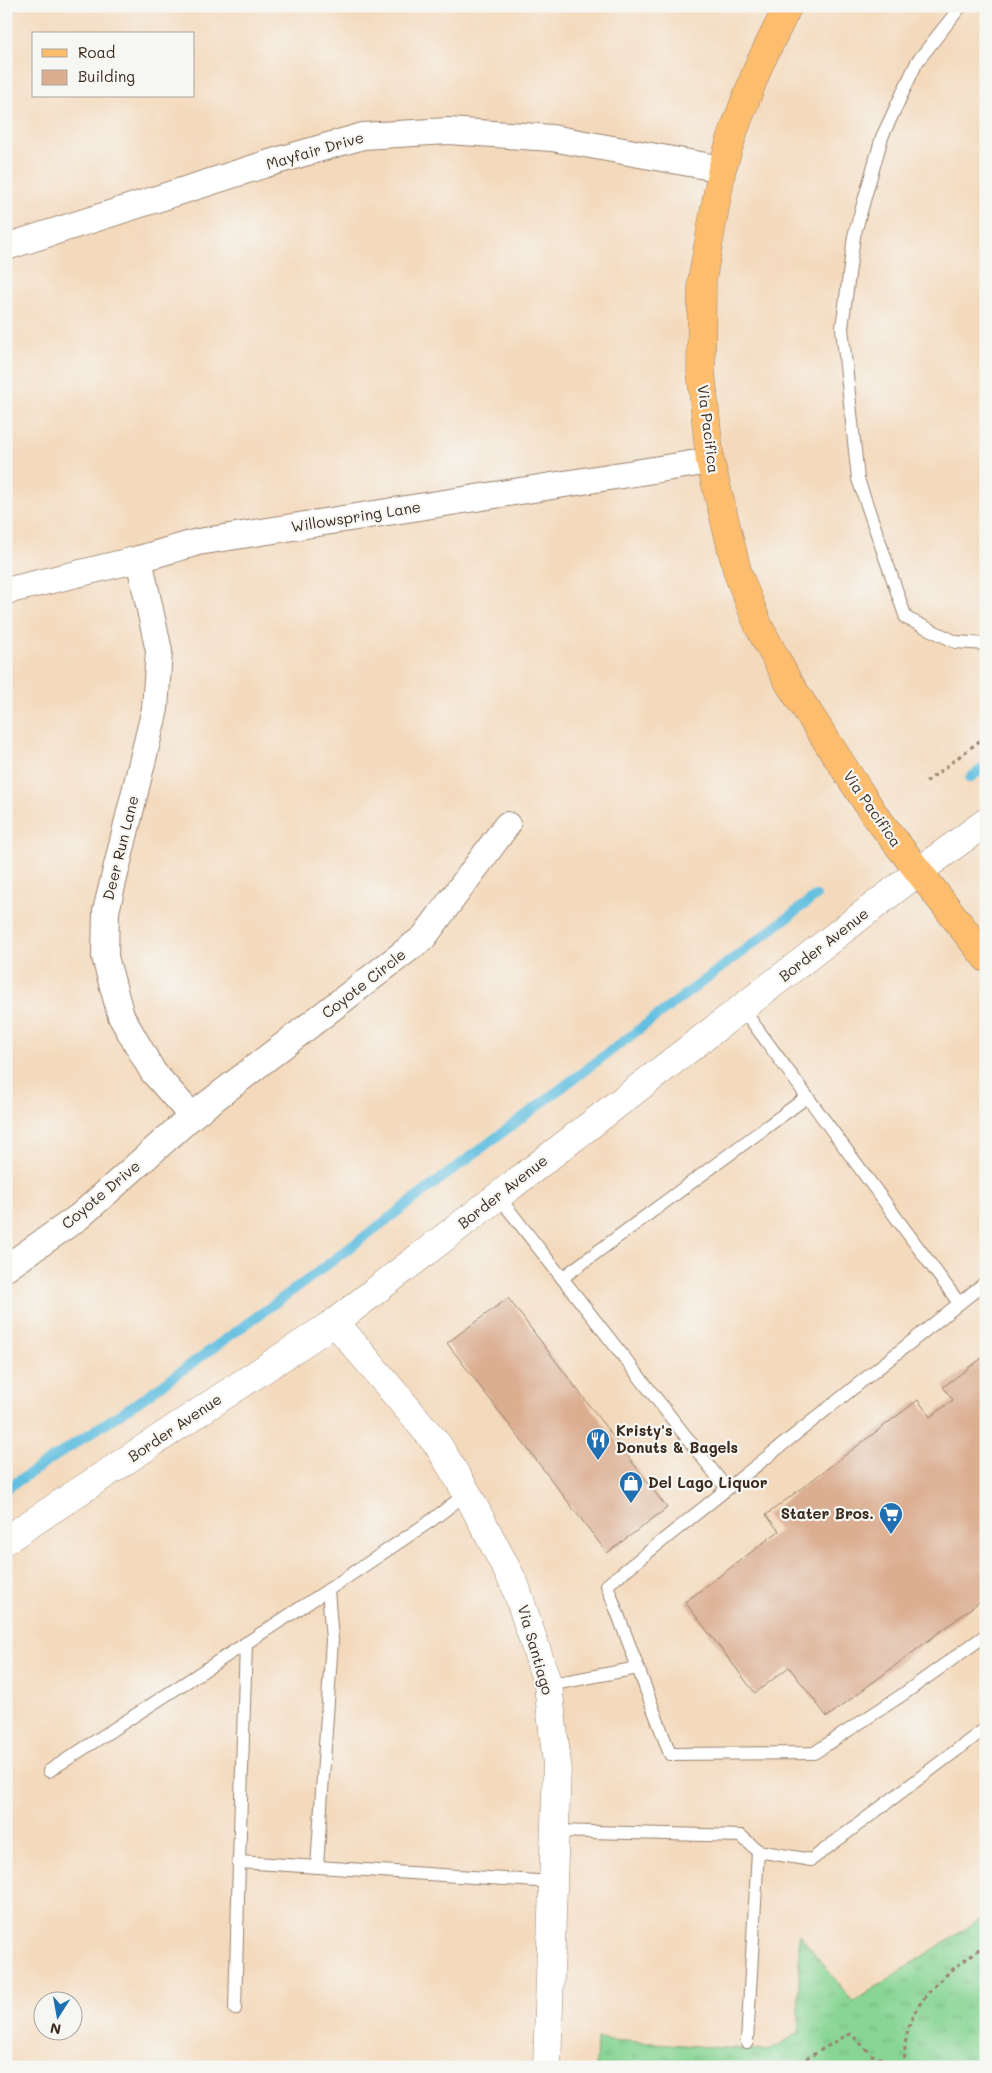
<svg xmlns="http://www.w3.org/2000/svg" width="992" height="2073" font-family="Mali,sans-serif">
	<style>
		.grass { fill: url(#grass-tufts); stroke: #628059 }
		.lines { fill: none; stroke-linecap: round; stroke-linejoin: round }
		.stream { stroke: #62bfe0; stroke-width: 10 }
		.building { fill: #dbae91 }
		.service-casing { stroke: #98826e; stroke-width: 14 }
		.minor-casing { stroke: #98826e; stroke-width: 28 }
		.tertiary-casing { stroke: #98826e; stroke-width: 29 }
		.primary-casing { stroke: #98826e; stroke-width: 29 }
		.path { stroke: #98826e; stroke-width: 3; stroke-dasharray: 4 4; stroke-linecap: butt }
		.service { stroke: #fff; stroke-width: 12 }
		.minor { stroke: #fff; stroke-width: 26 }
		.tertiary { stroke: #fff; stroke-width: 28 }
		.primary { stroke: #fcbd6e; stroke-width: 28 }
		.labels { text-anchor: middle; stroke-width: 4.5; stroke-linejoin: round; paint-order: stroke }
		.street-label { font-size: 15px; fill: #3b2a1e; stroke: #f6f6f2 }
		.poi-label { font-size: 15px; font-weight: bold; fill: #3b2a1e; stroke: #f6f6f2; text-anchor: start }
	</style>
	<defs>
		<pattern id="grass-tufts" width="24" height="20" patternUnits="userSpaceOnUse" patternTransform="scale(1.25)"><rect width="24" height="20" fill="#88d594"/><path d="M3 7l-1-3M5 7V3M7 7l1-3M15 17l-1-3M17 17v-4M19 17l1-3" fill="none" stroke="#76b77f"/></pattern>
	</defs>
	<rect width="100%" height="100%" fill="#f6f6f2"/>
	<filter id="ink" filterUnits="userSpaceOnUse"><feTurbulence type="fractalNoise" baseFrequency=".02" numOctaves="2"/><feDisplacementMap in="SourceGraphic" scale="10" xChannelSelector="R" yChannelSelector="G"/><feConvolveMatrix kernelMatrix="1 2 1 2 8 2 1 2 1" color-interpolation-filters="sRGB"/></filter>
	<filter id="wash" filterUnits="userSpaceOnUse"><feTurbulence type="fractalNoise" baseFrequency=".0096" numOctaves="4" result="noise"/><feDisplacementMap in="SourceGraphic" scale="20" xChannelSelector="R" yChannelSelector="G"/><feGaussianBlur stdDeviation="1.12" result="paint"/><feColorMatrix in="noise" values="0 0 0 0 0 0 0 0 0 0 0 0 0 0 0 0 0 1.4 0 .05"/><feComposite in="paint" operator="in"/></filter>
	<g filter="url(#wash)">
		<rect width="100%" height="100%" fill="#f4dabd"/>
		<path class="grass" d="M986 1915V2067H596L597 2039 768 2051 799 2033V1934L853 2002Z"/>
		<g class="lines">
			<g class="stream">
				<path d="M970 778 986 766"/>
				<path d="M6 1489 144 1398 303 1283 816 896"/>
			</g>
		</g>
		<g id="blocks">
			<g class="building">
				<path d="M508 1298 667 1508 607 1553 447 1343Z"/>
				<path d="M986 1355V1597L827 1717 789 1667 755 1693 685 1602 779 1531 766 1515 918 1400 930 1417 953 1400 943 1387Z"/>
			</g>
		</g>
	</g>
	<g filter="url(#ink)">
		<use href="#blocks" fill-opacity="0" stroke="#98826e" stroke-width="1"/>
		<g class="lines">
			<g class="service-casing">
				<g id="service">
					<path d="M961 6 917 62 882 137 854 236 842 328 858 479 906 618 956 642 986 644"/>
					<path d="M742 1008 959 1303"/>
					<path d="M498 1196 727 1489"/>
					<path d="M562 1278 807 1097"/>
					<path d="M638 1668 607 1585 986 1282"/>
					<path d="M548 1685 638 1668 670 1754 814 1753 902 1695 986 1635"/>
					<path d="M49 1771 328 1590 432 1520 467 1493"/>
					<path d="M555 1831 741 1836 758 1851"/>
					<path d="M239 1862 246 1643"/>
					<path d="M317 1867 332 1640 328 1590"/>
					<path d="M235 2009 239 1862 553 1882"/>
					<path d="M747 2042 758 1851 811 1860 986 1728"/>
				</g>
			</g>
			<g class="minor-casing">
				<g id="minor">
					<path d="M6 247 266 164 363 136 448 131 552 138 722 169"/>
					<path d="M139 559 159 651 155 709 106 911 105 957 121 1016 153 1072 192 1116"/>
					<path d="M6 591 139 559 198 542 710 461"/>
					<path d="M6 1268 80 1216 192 1116 424 937 507 825"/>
				</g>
			</g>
			<g class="tertiary-casing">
				<g id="tertiary">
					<path d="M335 1322 438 1445 467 1493 515 1585 548 1685 557 1764 547 2067"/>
					<path d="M6 1540 335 1322 918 872 986 822"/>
				</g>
			</g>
			<g class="primary-casing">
				<path id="primary" d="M788 6 759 65 734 130 722 169 702 280 701 371 710 461 738 574 759 627 789 683 874 814 986 958"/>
			</g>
			<g class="path">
				<path d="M926 782 986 736"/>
				<path d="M792 2067 845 2036 851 2034 872 2055 903 2067"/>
				<path d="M905 2067C900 2004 941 1978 986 1944"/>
			</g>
			<use href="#service" class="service"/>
			<use href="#minor" class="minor"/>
			<use href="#tertiary" class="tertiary"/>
			<use href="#primary" class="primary"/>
		</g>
	</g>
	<defs>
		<g id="restaurant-pin" transform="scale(1.25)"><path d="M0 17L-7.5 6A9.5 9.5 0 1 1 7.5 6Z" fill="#1f6fb2" stroke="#f6f6f2"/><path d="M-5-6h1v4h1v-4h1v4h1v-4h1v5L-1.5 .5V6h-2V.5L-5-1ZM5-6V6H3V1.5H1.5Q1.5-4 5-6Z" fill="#fff"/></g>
		<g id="shop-pin" transform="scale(1.25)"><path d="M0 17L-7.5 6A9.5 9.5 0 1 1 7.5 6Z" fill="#1f6fb2" stroke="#f6f6f2"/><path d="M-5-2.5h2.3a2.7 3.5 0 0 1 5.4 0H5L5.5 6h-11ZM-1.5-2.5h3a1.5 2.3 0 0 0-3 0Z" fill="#fff"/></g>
		<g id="supermarket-pin" transform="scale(1.25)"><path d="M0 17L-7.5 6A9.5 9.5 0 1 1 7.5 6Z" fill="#1f6fb2" stroke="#f6f6f2"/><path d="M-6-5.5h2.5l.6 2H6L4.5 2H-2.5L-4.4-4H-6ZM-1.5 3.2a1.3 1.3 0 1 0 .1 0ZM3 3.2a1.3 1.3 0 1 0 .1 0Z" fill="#fff"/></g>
	</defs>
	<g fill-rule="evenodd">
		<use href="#restaurant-pin" x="598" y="1440"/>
		<use href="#shop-pin" x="631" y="1483"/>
		<use href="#supermarket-pin" x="891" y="1514"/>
	</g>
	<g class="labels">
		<g class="street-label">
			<text transform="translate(315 151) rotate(-16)" y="5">Mayfair Drive</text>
			<text transform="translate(708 429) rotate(83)" y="5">Via Pacifica</text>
			<text transform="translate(356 517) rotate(-9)" y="5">Willowspring Lane</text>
			<text transform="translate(872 809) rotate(55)" y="5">Via Pacifica</text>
			<text transform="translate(121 848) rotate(-76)" y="5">Deer Run Lane</text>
			<text transform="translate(824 945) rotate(-38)" y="5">Border Avenue</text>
			<text transform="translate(364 984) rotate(-38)" y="5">Coyote Circle</text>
			<text transform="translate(503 1192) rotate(-38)" y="5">Border Avenue</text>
			<text transform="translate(101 1195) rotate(-40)" y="5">Coyote Drive</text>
			<text transform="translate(175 1428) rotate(-34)" y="5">Border Avenue</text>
			<text transform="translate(535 1650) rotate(74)" y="5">Via Santiago</text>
		</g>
		<g class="poi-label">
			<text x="616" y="1436">Kristy's<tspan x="616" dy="17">Donuts &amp; Bagels</tspan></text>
			<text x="648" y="1488">Del Lago Liquor</text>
			<text x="874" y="1519" text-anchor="end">Stater Bros.</text>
		</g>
	</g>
	<rect width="992" height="2073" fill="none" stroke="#f6f6f2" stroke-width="25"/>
	<rect x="32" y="32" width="162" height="65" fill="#f6f6f2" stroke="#aba49d"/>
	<rect x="42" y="49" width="25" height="8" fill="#fcbd6e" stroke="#aba49d"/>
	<text x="78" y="58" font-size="15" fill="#3b2a1e">Road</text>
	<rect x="42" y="70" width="25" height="15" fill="#dbae91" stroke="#aba49d"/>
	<text x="78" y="82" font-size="15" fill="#3b2a1e">Building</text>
	<g transform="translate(58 2016) rotate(191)"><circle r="24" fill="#f6f6f2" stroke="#aba49d"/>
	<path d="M0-4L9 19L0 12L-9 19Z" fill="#1f6fb2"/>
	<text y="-8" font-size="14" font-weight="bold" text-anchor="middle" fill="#3b2a1e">N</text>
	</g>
</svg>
